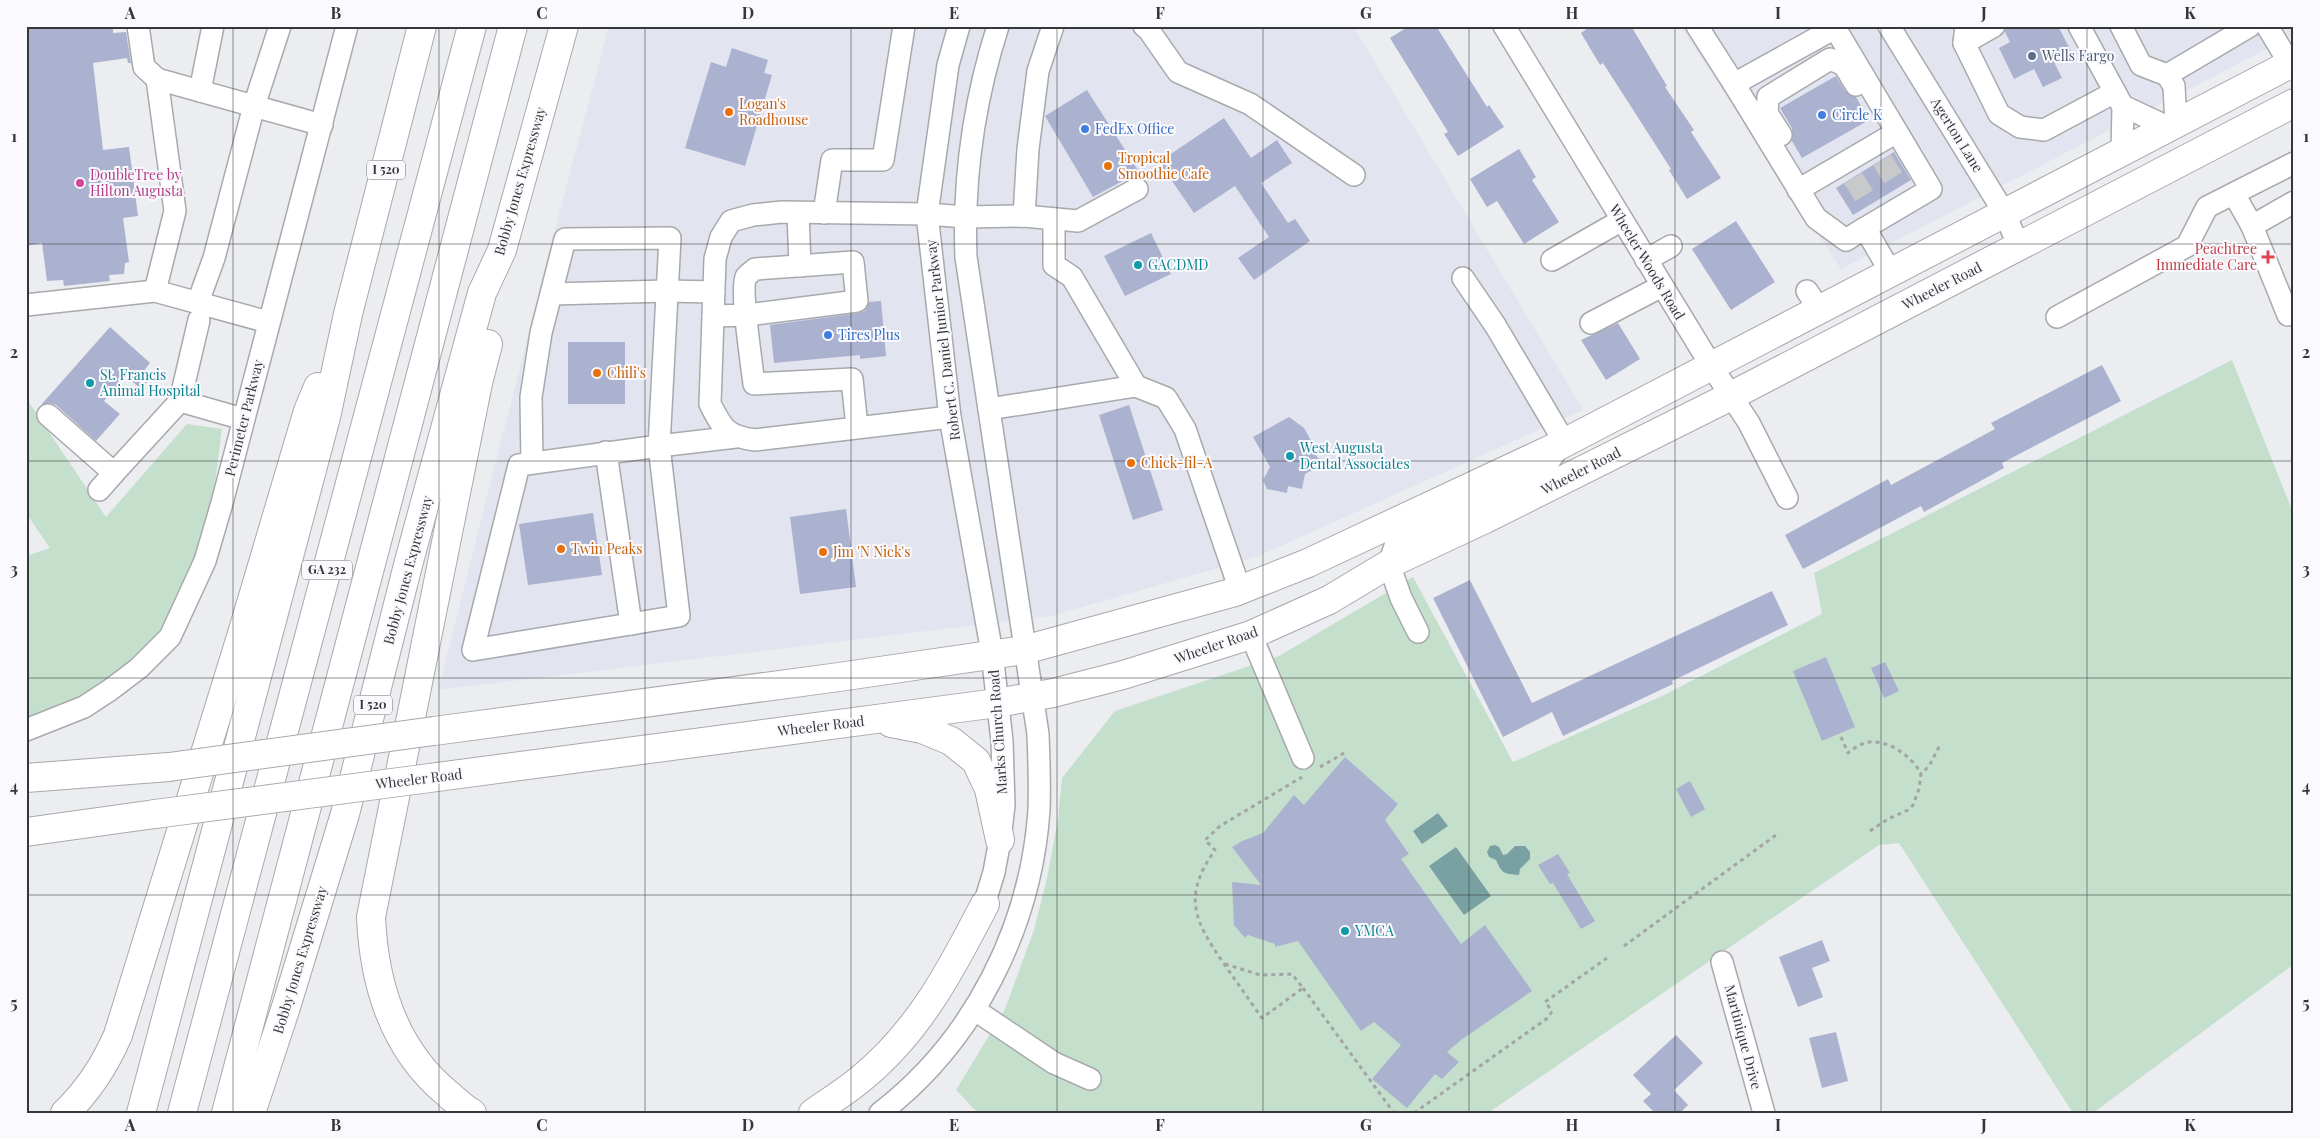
<svg xmlns="http://www.w3.org/2000/svg" width="2320" height="1139" font-family="'Playfair Display',serif">
	<style>
		.built { fill: #e2e4ef }
		.green { fill: #c4e0cd }
		.water { fill: #7aa1a2 }
		.building { fill: #abb2d0 }
		.lines { fill: none; stroke-linecap: round; stroke-linejoin: round }
		.minor-tunnel { stroke: #c8c9cb; stroke-width: 21; stroke-dasharray: 21 11; stroke-linecap: butt }
		.minor-casing { stroke: #a8a9ac; stroke-width: 24 }
		.major-casing { stroke: #a8a9ac; stroke-width: 30 }
		.highway-casing { stroke: #a8a9ac; stroke-width: 30 }
		.path { stroke: #a3a4a6; stroke-width: 3; stroke-dasharray: 4 4; stroke-linecap: butt }
		.minor { stroke: #fff; stroke-width: 21 }
		.major { stroke: #fff; stroke-width: 28 }
		.highway { stroke: #fff; stroke-width: 28 }
		.major-bridge-casing { stroke: #a8a9ac; stroke-width: 30; stroke-linecap: butt }
		.major-bridge { stroke: #fff; stroke-width: 28 }
		.grid { fill: none; stroke: #363738; stroke-width: 1; stroke-opacity: 0.55 }
		.service-dot { fill: #5c6f8a; stroke: #fafafe; stroke-width: 2 }
		.food-dot { fill: #e8710a; stroke: #fafafe; stroke-width: 2 }
		.shop-dot { fill: #3f7fe0; stroke: #fafafe; stroke-width: 2 }
		.hotel-dot { fill: #d1479c; stroke: #fafafe; stroke-width: 2 }
		.health-dot { fill: #e0444e; stroke: #fafafe; stroke-width: 2 }
		.culture-dot { fill: #0f9aa8; stroke: #fafafe; stroke-width: 2 }
		.labels { text-anchor: middle; stroke-width: 4; stroke-linejoin: round; paint-order: stroke }
		.shield { fill: #fafafe; stroke: #717273; stroke-width: 1 }
		.shield-label { font-size: 12px; font-weight: bold; fill: #363738 }
		.service-label { font-size: 14px; fill: #4e5e75; stroke: #fafafe; text-anchor: start }
		.food-label { font-size: 14px; fill: #c56008; stroke: #fafafe; text-anchor: start }
		.shop-label { font-size: 14px; fill: #366cbe; stroke: #fafafe; text-anchor: start }
		.street-label { font-size: 14px; fill: #363738; stroke: #fafafe }
		.hotel-label { font-size: 14px; fill: #b23c85; stroke: #fafafe; text-anchor: start }
		.health-label { font-size: 14px; fill: #be3a42; stroke: #fafafe; text-anchor: end }
		.culture-label { font-size: 14px; fill: #0d838f; stroke: #fafafe; text-anchor: start }
		.neatline { fill: none; stroke: #363738; stroke-width: 2 }
		.grid-label { font-size: 16px; text-anchor: middle; font-weight: bold; fill: #363738 }
	</style>
	<rect width="100%" height="100%" fill="#ecedf0"/>
	<g class="built">
		<path d="M609 26H1353L1583 410 1256 557 1051 616 438 690 554 233Z"/>
		<path d="M1680 26H2294V35L1841 269Z"/>
	</g>
	<g class="green">
		<path d="M2232 360 2294 515V964L2093 1113H2073L1899 843 1879 845 1488 1113H978L956 1090 1005 1009 1034 930 1047 878 1058 819 1062 778 1115 711 1279 656 1413 577 1513 762 1662 696 1822 614 1814 573Z"/>
		<path d="M26 398 106 517 187 424 222 429 205 561 139 668 26 726V556L50 548 26 513Z"/>
	</g>
	<g class="water">
		<path d="M1438 813 1448 826 1422 844 1413 831Z"/>
		<path d="M1495 845 1499 847 1503 855 1507 854 1515 846H1525L1530 852V859L1520 869 1519 875C1503 874 1502 873 1496 860L1489 857 1487 852 1490 846Z"/>
		<path d="M1456 847 1491 896 1464 915 1429 866Z"/>
	</g>
	<g class="building">
		<path d="M26 26H113V33L126 32 131 63H128L127 58 93 63 103 150 129 147 138 216 123 218 129 262 125 263 124 274 109 275 110 281 64 286 63 280 47 281 42 243 26 246Z"/>
		<path d="M1409 26H1436L1487 107 1489 105 1504 127 1458 156 1444 134 1448 132 1390 38Z"/>
		<path d="M1591 26H1631L1667 86 1665 87 1694 130 1691 132 1721 178 1687 199 1669 170 1671 169 1603 63 1600 65 1581 33Z"/>
		<path d="M2006 26H2058L2071 51 2053 60 2062 78 2043 87 2034 69 2014 79 1999 48 2010 42 2005 32Z"/>
		<path d="M732 48 768 60 764 73 772 75 745 166 685 148 711 62 726 67Z"/>
		<path d="M1836 76 1846 92 1856 97 1869 120 1802 158 1792 141V128L1780 108Z"/>
		<path d="M1087 90 1139 172 1093 197 1045 116Z"/>
		<path d="M1224 118 1251 158 1277 140 1292 163 1261 183 1288 223 1295 219 1310 241 1254 280 1238 258 1269 237 1235 186 1194 213 1159 162Z"/>
		<path d="M1519 149 1536 177 1532 180 1559 222 1524 244 1497 201 1487 207 1470 179Z"/>
		<path d="M1894 152 1911 180 1853 215 1836 188Z"/>
		<path d="M1736 221 1775 282 1731 310 1692 249Z"/>
		<path d="M1151 233 1171 274 1125 296 1104 256Z"/>
		<path d="M881 301 886 356 860 359V355L774 363 770 325 859 313 865 311 869 302Z"/>
		<path d="M1618 323 1640 359 1606 380 1581 340Z"/>
		<path d="M110 327 150 363 145 369 152 376 141 389 126 376 104 401 120 414 96 441 56 405 50 403 41 405Z"/>
		<rect x="568" y="342" width="57" height="62"/>
		<path d="M2102 365 2121 401 2002 463 2004 468 1924 512 1921 506 1803 569 1785 535 1888 479 1891 485 1995 429 1991 423Z"/>
		<path d="M1129 405 1163 510 1133 520 1099 415Z"/>
		<path d="M1289 417 1304 428 1314 446 1312 451 1320 460 1314 469 1305 474 1302 489 1288 486 1287 493 1267 489 1263 480 1270 467 1253 437Z"/>
		<path d="M846 509 856 587 800 594 790 517Z"/>
		<path d="M593 513 602 575 528 585 519 524Z"/>
		<path d="M1470 580 1532 703 1772 591 1788 625 1672 681 1673 684 1563 736 1552 712 1503 737 1433 598Z"/>
		<path d="M1826 657 1855 727 1822 741 1793 671Z"/>
		<path d="M1885 662 1899 691 1884 698 1871 668Z"/>
		<path d="M1345 757 1398 804 1385 820 1409 854 1401 859 1461 944 1485 925 1532 991 1461 1040 1447 1052 1459 1062 1442 1079 1435 1074 1407 1108 1372 1079 1401 1045 1374 1022 1361 1031 1298 941 1275 947V944L1248 935 1245 938 1234 925 1232 882 1261 885 1232 847 1242 841 1263 833 1294 795 1304 805Z"/>
		<path d="M1690 781 1705 809 1691 817 1676 789Z"/>
		<path d="M1558 854 1570 873 1567 874 1595 921 1581 929 1553 883 1550 884 1538 865Z"/>
		<path d="M1822 940 1830 961 1812 968 1823 997 1798 1007 1779 957Z"/>
		<path d="M1836 1032 1848 1081 1822 1088 1809 1038Z"/>
		<path d="M1676 1035 1703 1063 1674 1090 1688 1105 1680 1113H1655L1643 1101 1651 1094 1633 1075Z"/>
	</g>
	<g class="lines">
		<g class="minor-tunnel">
			<path d="M1882 160 1899 187"/>
			<path d="M1853 178 1870 205"/>
		</g>
		<g class="minor-casing">
			<g id="minor">
				<path d="M138 26 144 67 157 79 322 125"/>
				<path d="M959 26 948 65 927 214 950 417 992 653 1002 741 1004 805 1000 840 994 872 980 918"/>
				<path d="M1144 26 1148 29 1178 72 1250 104 1354 175"/>
				<path d="M1504 26 1712 367 1749 423 1787 498"/>
				<path d="M1697 26 1734 84"/>
				<path d="M1889 26 2005 214 2019 247"/>
				<path d="M1966 26 1964 43 1999 114 2020 127 2044 130 2115 92"/>
				<path d="M2079 26 2122 105"/>
				<path d="M2121 26 2141 65 2167 75 2174 86 2176 125"/>
				<path d="M2267 26 2290 64"/>
				<path d="M1964 43 1994 26"/>
				<path d="M2167 75 2250 26"/>
				<path d="M200 91 213 26"/>
				<path d="M1781 135 1767 113 1768 97 1830 59 1844 65 1856 85"/>
				<path d="M2122 154 2123 106 2170 128"/>
				<path d="M1798 190 1897 132"/>
				<path d="M2234 194 2252 226 2294 202"/>
				<path d="M798 213 800 266"/>
				<path d="M824 213 832 160H883L904 26"/>
				<path d="M1024 216 1028 149 1038 71 1053 26"/>
				<path d="M2252 226 2288 315 2294 312"/>
				<path d="M1865 228 1846 240 1816 218 1734 84 1835 28 1931 189 1865 228 1891 273"/>
				<path d="M1552 260 1622 220"/>
				<path d="M1646 260 1671 246"/>
				<path d="M1463 278 1495 325 1565 443"/>
				<path d="M155 291 175 211 157 79"/>
				<path d="M1807 291 1820 310"/>
				<path d="M551 294 667 291 714 292"/>
				<path d="M198 302 214 258 254 106 280 26"/>
				<path d="M26 305 155 291 268 322"/>
				<path d="M713 316 747 315 857 301 853 262 755 269C753 271 748 274 746 277 740 289 752 366 754 384L852 379 857 427"/>
				<path d="M2057 317 2187 246 2207 207 2294 163"/>
				<path d="M1591 323 1662 286"/>
				<path d="M1136 386 1166 398 1185 429 1240 590"/>
				<path d="M180 401 243 419"/>
				<path d="M989 409 1136 386 1072 277 1054 265V219"/>
				<path d="M48 415 114 473 180 401 199 320"/>
				<path d="M950 417 755 440C726 436 723 429 710 404L715 259 721 237 731 221 753 215 782 212 927 214 965 217 1024 216 1078 221 1137 189"/>
				<path d="M606 452 631 624"/>
				<path d="M532 463 531 397 541 333 565 239 670 238 659 446 519 465 473 650 679 616 659 446 736 437"/>
				<path d="M99 490 114 473"/>
				<path d="M1418 632 1401 598 1389 564 1398 537 1542 472 1560 445"/>
				<path d="M1251 635 1303 758"/>
				<path d="M26 730 84 707 110 690 139 668 170 637 205 561 222 503 347 26"/>
				<path d="M1722 962 1764 1113"/>
				<path d="M975 1010 1054 1063 1090 1079"/>
				<path d="M880 1113C974 1041 1031 927 1039 810 1040 785 1039 760 1038 734L966 257C963 179 974 101 998 26"/>
			</g>
		</g>
		<g class="major-casing">
			<g id="major">
				<path d="M891 723 922 729 951 741 976 761 989 789 1000 840"/>
				<path d="M434 731 839 677 1024 650 1235 592 1308 563 1560 445 2294 62"/>
				<path d="M26 778 169 767"/>
				<path d="M422 779 997 703 1053 693 1123 675 1251 635 1329 600 1389 564 1485 519 1731 396 2294 103"/>
				<path d="M26 832 155 814"/>
			</g>
		</g>
		<g class="highway-casing">
			<g id="highway">
				<path d="M65 1113C88 1091 105 1065 118 1035L241 637 308 411 318 387"/>
				<path d="M141 1113 326 417 348 314 422 26"/>
				<path d="M182 1113 472 26"/>
				<path d="M226 1113 513 26"/>
				<path d="M251 1113 286 1007 345 814 408 565 482 293 502 250 564 26"/>
				<path d="M472 1113C463 1108 455 1100 448 1094 393 1049 374 984 371 917L478 383 488 344"/>
				<path d="M813 1113C830 1101 848 1090 863 1077 920 1030 952 968 985 904"/>
			</g>
		</g>
		<g class="path">
			<path d="M1841 737 1848 753C1854 748 1862 743 1869 742 1889 740 1913 757 1921 774"/>
			<path d="M1320 767 1344 753"/>
			<path d="M1870 831 1888 819 1908 810 1913 805 1919 789 1921 774 1929 766 1940 745"/>
			<path d="M1624 946 1776 835"/>
			<path d="M1225 964 1260 975 1292 974 1303 988 1262 1018C1249 1000 1237 982 1224 964 1194 920 1182 897 1215 850L1205 840 1220 826 1302 777"/>
			<path d="M1303 988 1394 1113"/>
			<path d="M1414 1113 1549 1017 1552 1011 1545 1002 1607 958"/>
		</g>
		<use href="#minor" class="minor"/>
		<use href="#major" class="major"/>
		<use href="#highway" class="highway"/>
		<g class="major-bridge-casing">
			<g id="major-bridge">
				<path d="M169 767 434 731"/>
				<path d="M155 814 422 779"/>
			</g>
		</g>
		<use href="#major-bridge" class="major-bridge"/>
	</g>
	<path class="grid" d="M233 26V1113M439 26V1113M645 26V1113M851 26V1113M1057 26V1113M1263 26V1113M1469 26V1113M1675 26V1113M1881 26V1113M2087 26V1113M26 244H2294M26 461H2294M26 678H2294M26 895H2294"/>
	<circle class="service-dot" cx="2032" cy="56" r="5"/>
	<g class="food-dot">
		<circle cx="729" cy="112" r="5"/>
		<circle cx="1108" cy="166" r="5"/>
		<circle cx="597" cy="373" r="5"/>
		<circle cx="1131" cy="463" r="5"/>
		<circle cx="561" cy="549" r="5"/>
		<circle cx="823" cy="552" r="5"/>
	</g>
	<g class="shop-dot">
		<circle cx="1822" cy="115" r="5"/>
		<circle cx="1085" cy="129" r="5"/>
		<circle cx="828" cy="335" r="5"/>
	</g>
	<circle class="hotel-dot" cx="80" cy="183" r="5"/>
	<path class="health-dot" d="M2265.5 249.5h5v5h5v5h-5v5h-5v-5h-5v-5h5z"/>
	<g class="culture-dot">
		<circle cx="1138" cy="265" r="5"/>
		<circle cx="90" cy="383" r="5"/>
		<circle cx="1290" cy="456" r="5"/>
		<circle cx="1345" cy="931" r="5"/>
	</g>
	<g class="labels">
		<g class="shield">
			<rect x="367" y="160.5" width="38" height="19" rx="4"/>
			<rect x="302" y="560.5" width="50" height="19" rx="4"/>
			<rect x="354" y="695.5" width="38" height="19" rx="4"/>
		</g>
		<g class="shield-label">
			<text x="386" y="174">I 520</text>
			<text x="327" y="574">GA 232</text>
			<text x="373" y="709">I 520</text>
		</g>
		<g class="service-label">
			<text x="2042" y="61">Wells Fargo</text>
		</g>
		<g class="food-label">
			<text x="739" y="109">Logan's<tspan x="739" dy="16">Roadhouse</tspan></text>
			<text x="1118" y="163">Tropical<tspan x="1118" dy="16">Smoothie Cafe</tspan></text>
			<text x="607" y="378">Chili's</text>
			<text x="1141" y="468">Chick-fil-A</text>
			<text x="571" y="554">Twin Peaks</text>
			<text x="833" y="557">Jim 'N Nick's</text>
		</g>
		<g class="shop-label">
			<text x="1832" y="120">Circle K</text>
			<text x="1095" y="134">FedEx Office</text>
			<text x="838" y="340">Tires Plus</text>
		</g>
		<g class="street-label">
			<text transform="translate(1957 135) rotate(58)" y="5">Agerton Lane</text>
			<text transform="translate(520 181) rotate(-74)" y="5">Bobby Jones Expressway</text>
			<text transform="translate(1647 262) rotate(59)" y="5">Wheeler Woods Road</text>
			<text transform="translate(1942 286) rotate(-27)" y="5">Wheeler Road</text>
			<text transform="translate(943 340) rotate(-97)" y="5">Robert C. Daniel Junior Parkway</text>
			<text transform="translate(244 418) rotate(-76)" y="5">Perimeter Parkway</text>
			<text transform="translate(1581 471) rotate(-27)" y="5">Wheeler Road</text>
			<text transform="translate(408 570) rotate(-75)" y="5">Bobby Jones Expressway</text>
			<text transform="translate(1216 645) rotate(-19)" y="5">Wheeler Road</text>
			<text transform="translate(821 726) rotate(-7)" y="5">Wheeler Road</text>
			<text transform="translate(998 732) rotate(-94)" y="5">Marks Church Road</text>
			<text transform="translate(419 779) rotate(-7)" y="5">Wheeler Road</text>
			<text transform="translate(300 960) rotate(-73)" y="5">Bobby Jones Expressway</text>
			<text transform="translate(1743 1037) rotate(75)" y="5">Martinique Drive</text>
		</g>
		<g class="hotel-label">
			<text x="90" y="180">DoubleTree by<tspan x="90" dy="16">Hilton Augusta</tspan></text>
		</g>
		<g class="health-label">
			<text x="2257" y="254">Peachtree<tspan x="2257" dy="16">Immediate Care</tspan></text>
		</g>
		<g class="culture-label">
			<text x="1148" y="270">GACDMD</text>
			<text x="100" y="380">St. Francis<tspan x="100" dy="16">Animal Hospital</tspan></text>
			<text x="1300" y="453">West Augusta<tspan x="1300" dy="16">Dental Associates</tspan></text>
			<text x="1355" y="936">YMCA</text>
		</g>
	</g>
	<rect width="2320" height="1139" fill="none" stroke="#fafafe" stroke-width="55"/>
	<rect x="28" y="28" width="2264" height="1084" class="neatline"/>
	<g class="grid-label">
		<text x="130" y="19">A</text>
		<text x="336" y="19">B</text>
		<text x="542" y="19">C</text>
		<text x="748" y="19">D</text>
		<text x="954" y="19">E</text>
		<text x="1160" y="19">F</text>
		<text x="1366" y="19">G</text>
		<text x="1572" y="19">H</text>
		<text x="1778" y="19">I</text>
		<text x="1984" y="19">J</text>
		<text x="2190" y="19">K</text>
		<text x="14" y="142">1</text>
		<text x="2306" y="142">1</text>
		<text x="14" y="358">2</text>
		<text x="2306" y="358">2</text>
		<text x="14" y="575">3</text>
		<text x="2306" y="575">3</text>
		<text x="14" y="792">4</text>
		<text x="2306" y="792">4</text>
		<text x="14" y="1009">5</text>
		<text x="2306" y="1009">5</text>
		<text x="130" y="1131">A</text>
		<text x="336" y="1131">B</text>
		<text x="542" y="1131">C</text>
		<text x="748" y="1131">D</text>
		<text x="954" y="1131">E</text>
		<text x="1160" y="1131">F</text>
		<text x="1366" y="1131">G</text>
		<text x="1572" y="1131">H</text>
		<text x="1778" y="1131">I</text>
		<text x="1984" y="1131">J</text>
		<text x="2190" y="1131">K</text>
	</g>
</svg>
